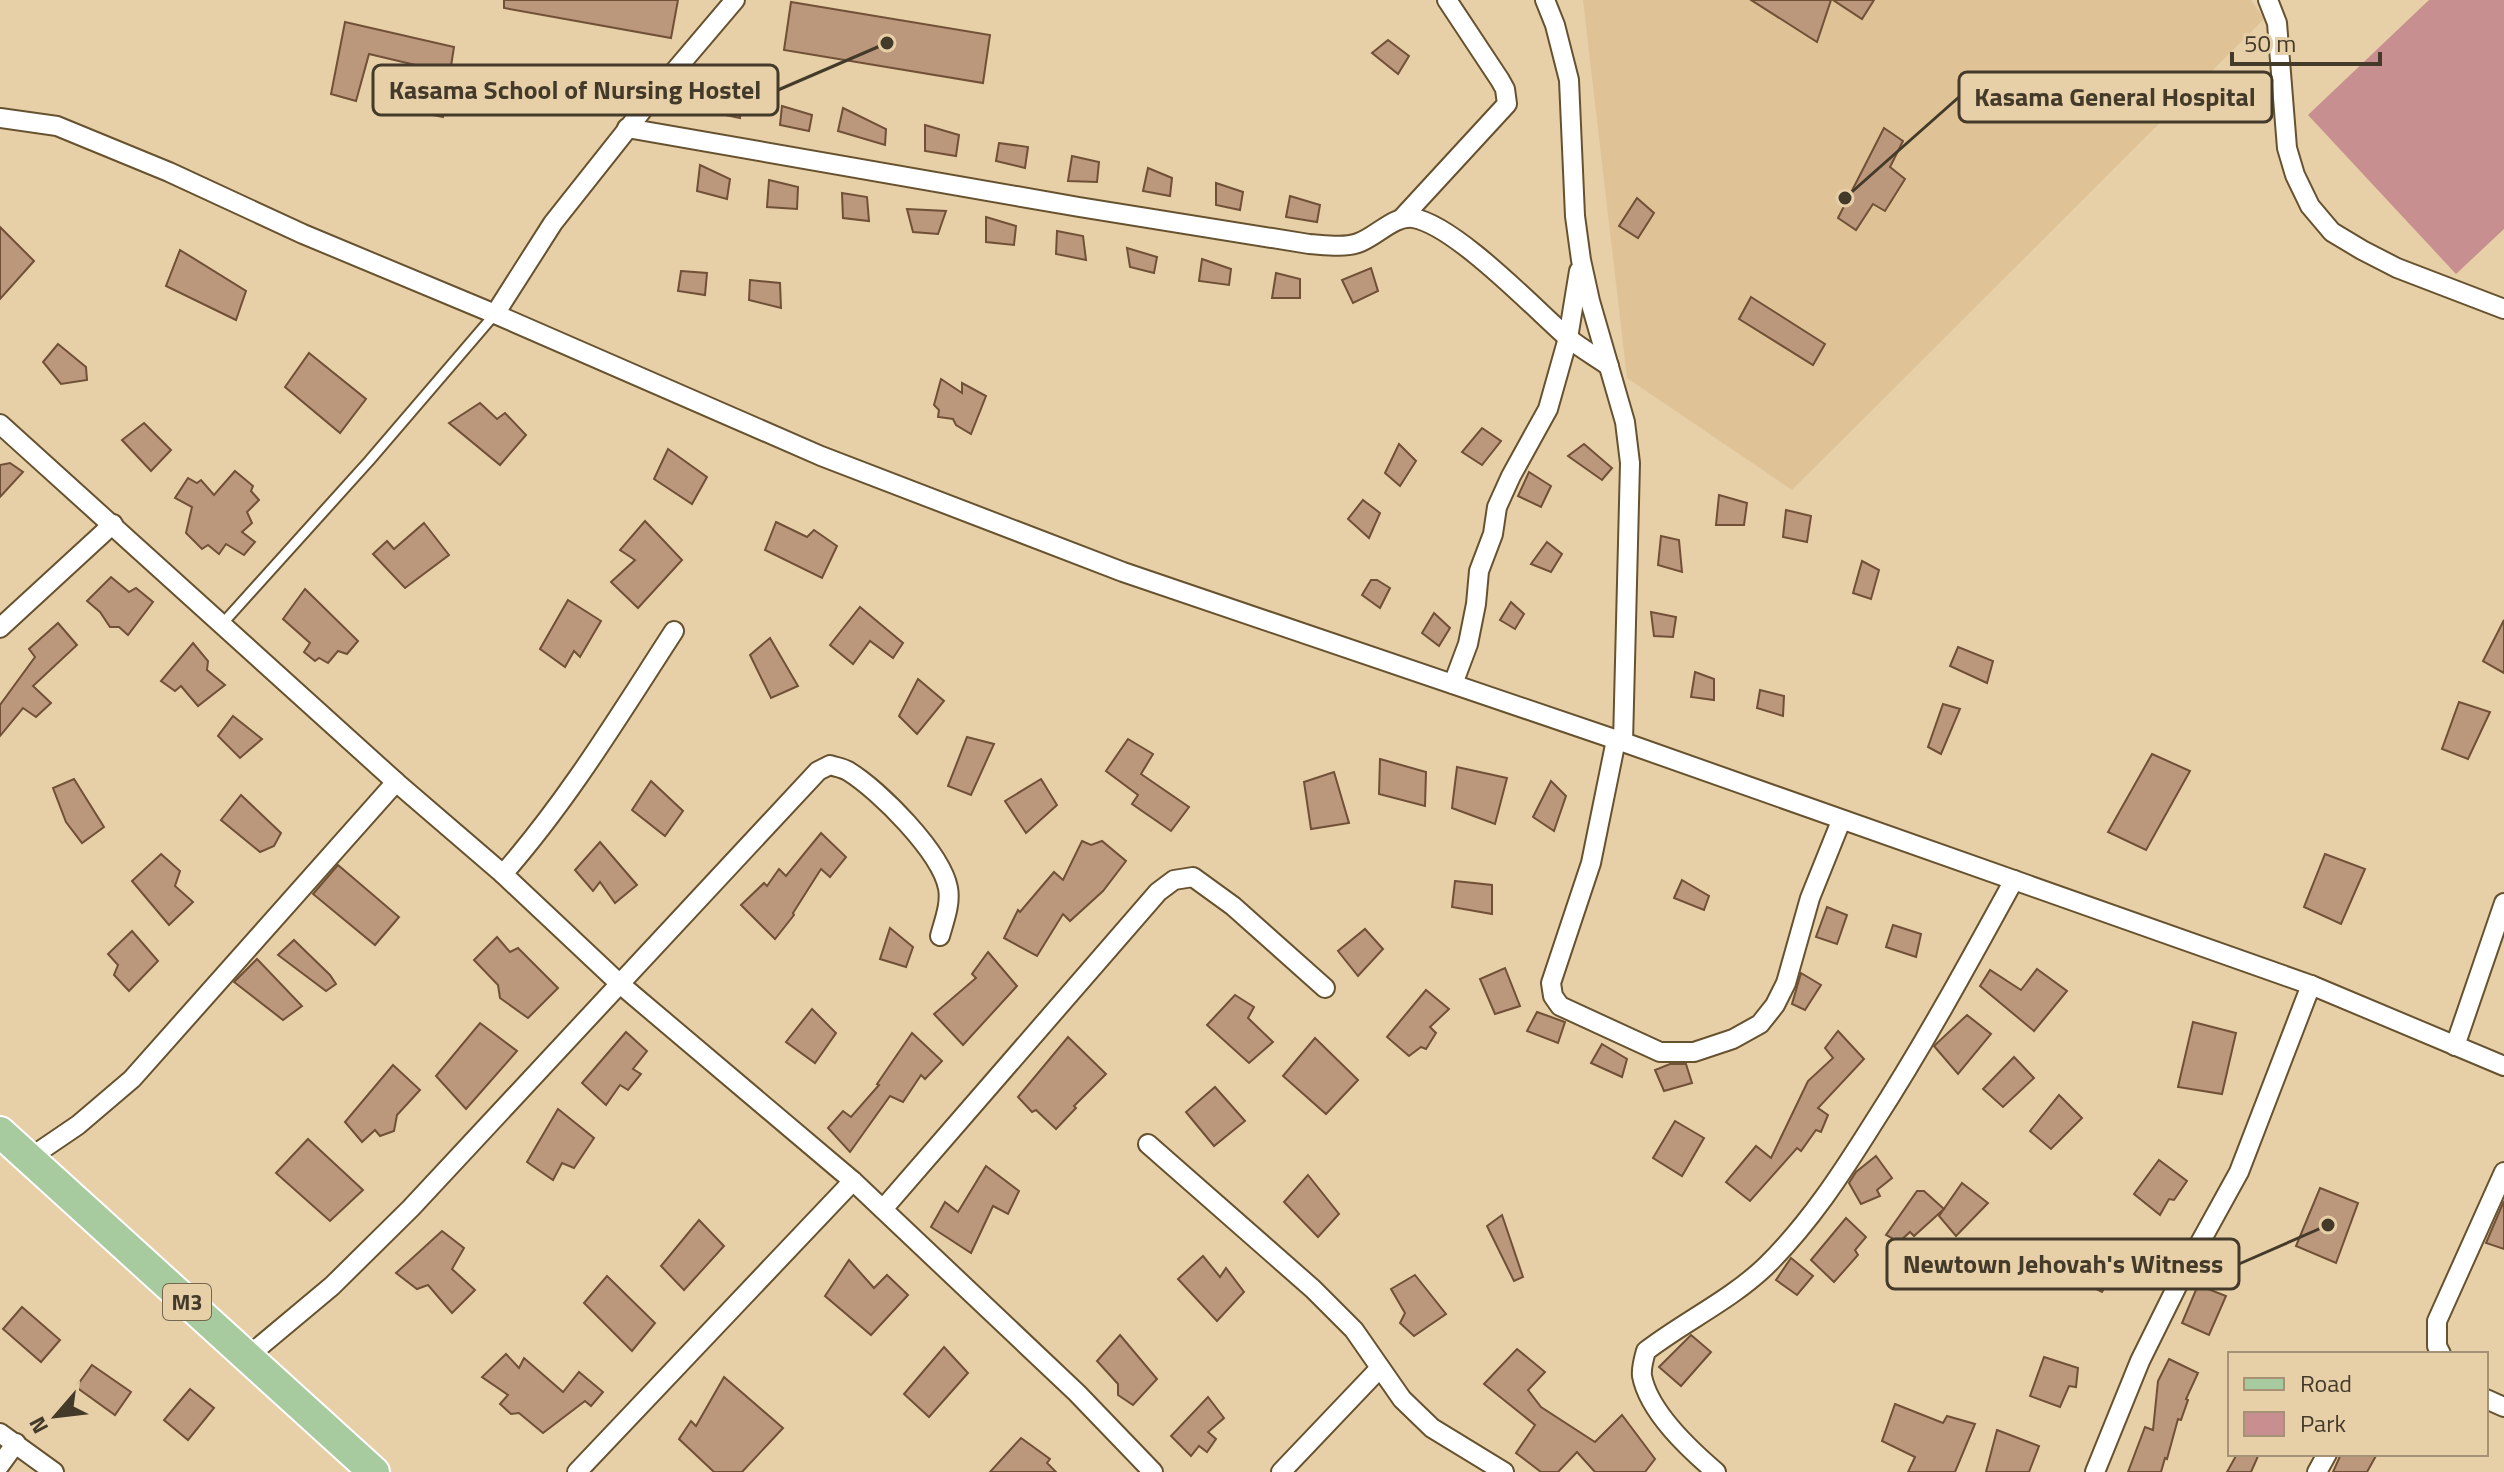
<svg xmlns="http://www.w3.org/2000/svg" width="2504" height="1472" font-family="'Titillium Web',sans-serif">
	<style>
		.built { fill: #dfc397 }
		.green { fill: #c78f8f }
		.building { fill: #bb977b; stroke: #705036; stroke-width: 2 }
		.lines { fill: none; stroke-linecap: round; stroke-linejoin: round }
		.service-casing { stroke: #67522f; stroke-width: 13 }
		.minor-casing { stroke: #67522f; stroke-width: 22 }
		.primary-casing { stroke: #fff; stroke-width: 34 }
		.service { stroke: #fff; stroke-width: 9 }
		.minor { stroke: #fff; stroke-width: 18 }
		.primary { stroke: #a7ca9e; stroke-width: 30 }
		.labels { text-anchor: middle; stroke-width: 6; stroke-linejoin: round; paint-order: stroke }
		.shield { fill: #e7cfa8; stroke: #756750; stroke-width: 2 }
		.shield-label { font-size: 22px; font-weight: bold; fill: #443a2a }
		.leader { fill: none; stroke: #443a2a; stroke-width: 3 }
		.callout-dot { fill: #443a2a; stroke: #e7cfa8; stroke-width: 3 }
		.callout { fill: #e7cfa8; stroke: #443a2a; stroke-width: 3 }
		.callout-label { font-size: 26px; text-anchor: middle; font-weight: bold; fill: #443a2a }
	</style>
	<rect width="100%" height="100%" fill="#e7cfa8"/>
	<path class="built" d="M1583 0H2251L2264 19 1792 490 1627 378Z"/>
	<path class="green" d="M2429 0H2504V229L2456 274 2308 115Z"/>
	<g class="building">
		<path d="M504 0H678L671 38 504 8Z"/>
		<path d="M1751 0H1831L1817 42Z"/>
		<path d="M1833 0H1874L1862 19Z"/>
		<path d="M791 2 990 35 983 83 784 50Z"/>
		<path d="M345 22 454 47 443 117 418 112 424 67 369 54 356 101 331 94Z"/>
		<path d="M1388 40 1409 56 1398 74 1372 53Z"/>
		<path d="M712 91 741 99 740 118 706 111Z"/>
		<path d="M782 106 812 115 809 131 780 125Z"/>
		<path d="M843 108 886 129 885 145 838 131Z"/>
		<path d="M925 125 959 135 956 156 925 151Z"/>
		<path d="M1884 128 1903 141 1890 167 1905 179 1885 211 1873 204 1856 230 1838 218Z"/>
		<path d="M999 143 1028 147 1025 168 996 161Z"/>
		<path d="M1072 156 1099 162 1097 182 1068 181Z"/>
		<path d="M700 165 730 179 727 199 697 191Z"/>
		<path d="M1148 168 1172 178 1170 196 1143 191Z"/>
		<path d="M769 180 798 187 797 209 767 207Z"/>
		<path d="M1216 183 1243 192 1240 210 1216 205Z"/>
		<path d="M842 193 867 197 869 221 843 218Z"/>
		<path d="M1290 196 1320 205 1317 222 1286 217Z"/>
		<path d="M1637 198 1654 213 1638 238 1619 226Z"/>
		<path d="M907 209 946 211 938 234 913 232Z"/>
		<path d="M986 217 1016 226 1014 245 986 242Z"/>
		<path d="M0 227 34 261 0 299Z"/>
		<path d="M1057 231 1083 236 1086 260 1056 254Z"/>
		<path d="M1127 248 1157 257 1154 273 1130 267Z"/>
		<path d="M180 250 246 291 236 320 166 286Z"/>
		<path d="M1202 259 1231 269 1229 285 1199 281Z"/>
		<path d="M1371 268 1378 291 1353 303 1342 280Z"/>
		<path d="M681 271 707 273 705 295 678 291Z"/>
		<path d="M1276 273 1300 279V298H1272Z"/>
		<path d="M750 280 780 283 781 308 749 300Z"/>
		<path d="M1751 297 1825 344 1813 365 1739 319Z"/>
		<path d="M58 344 86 367 87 380 61 384 43 362Z"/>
		<path d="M309 353 366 399 340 433 285 387Z"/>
		<path d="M941 379 962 393V383L986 396 971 434 956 425 953 419 938 417 939 410 934 405Z"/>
		<path d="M480 403 497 419 505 413 526 435 500 465 449 423Z"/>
		<path d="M144 423 171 450 151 471 122 440Z"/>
		<path d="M1482 428 1501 441 1482 465 1462 452Z"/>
		<path d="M1399 444 1416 461 1400 486 1385 473Z"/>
		<path d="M1584 444 1612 468 1602 480 1568 456Z"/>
		<path d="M668 449 707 477 692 504 654 479Z"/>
		<path d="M10 463 23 472 0 497V465Z"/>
		<path d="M235 471 253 486 251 491 259 500 247 512 252 523 242 532 255 542 244 555 226 544 219 554 208 545 202 549 186 533 192 507 175 498 188 478 197 483 201 480 214 495Z"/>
		<path d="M1529 472 1551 486 1541 507 1518 496Z"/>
		<path d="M1719 495 1747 503 1744 525H1716Z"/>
		<path d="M1363 500 1380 513 1369 538 1348 519Z"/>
		<path d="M1786 510 1811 516 1807 542 1783 537Z"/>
		<path d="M645 521 682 560 638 608 611 582 635 560 620 550Z"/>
		<path d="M776 522 807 537 814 530 837 546 822 578 765 550Z"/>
		<path d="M424 523 449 555 405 588 373 554 387 541 394 549Z"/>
		<path d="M1661 536 1679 540 1682 572 1658 565Z"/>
		<path d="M1547 542 1562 554 1551 572 1531 564Z"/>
		<path d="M1862 561 1879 570 1871 599 1853 593Z"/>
		<path d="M111 577 129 592 136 588 153 602 128 635 119 627H110L100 612 87 601Z"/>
		<path d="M1371 580H1377L1390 588 1380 608 1362 595Z"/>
		<path d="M305 589 358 641 347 654 338 651 328 663 319 658 315 661 304 652 310 643 283 619Z"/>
		<path d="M568 600 601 621 580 657 574 651 565 667 540 649Z"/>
		<path d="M1511 602 1524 614 1515 629 1500 620Z"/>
		<path d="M860 607 903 643 893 658 870 641 853 664 830 645Z"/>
		<path d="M1651 612 1676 617 1673 637 1654 636Z"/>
		<path d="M1434 613 1450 628 1439 646 1422 633Z"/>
		<path d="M2504 620V673L2483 661Z"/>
		<path d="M58 623 77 645 33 686 51 703 36 717 23 708 0 736V705L35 657 29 649Z"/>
		<path d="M770 638 798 686 771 698 750 655Z"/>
		<path d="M193 643 208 661 207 670 225 685 198 706 181 686 175 691 161 681Z"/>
		<path d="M1958 647 1993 661 1987 683 1950 666Z"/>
		<path d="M1695 672 1714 679V700L1691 697Z"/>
		<path d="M918 679 944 701 917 734 899 716Z"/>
		<path d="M1760 690 1784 696 1783 716 1757 708Z"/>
		<path d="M2459 702 2490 712 2468 759 2442 749Z"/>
		<path d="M1943 704 1960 709 1941 754 1928 747Z"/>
		<path d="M233 716 262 739 240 758 218 736Z"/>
		<path d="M967 737 994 744 971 795 948 786Z"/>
		<path d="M1128 739 1153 754 1141 774 1189 807 1171 831 1132 804 1138 795 1106 771Z"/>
		<path d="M2152 754 2190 771 2146 850 2108 832Z"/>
		<path d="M1380 759 1426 772 1425 806 1379 794Z"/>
		<path d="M1457 767 1507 778 1495 824 1452 808Z"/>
		<path d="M1334 772 1349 823 1311 829 1304 782Z"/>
		<path d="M74 779 104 827 82 843 66 822 53 788Z"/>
		<path d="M1041 779 1057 805 1026 833 1005 801Z"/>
		<path d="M651 781 683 811 665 836 632 810Z"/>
		<path d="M1551 781 1566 796 1554 831 1533 817Z"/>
		<path d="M241 795 281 833 274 846 260 852 221 820Z"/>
		<path d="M821 833 846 857 830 877 821 869 793 913 794 915 775 939 741 905 764 883 767 886 779 869 786 876Z"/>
		<path d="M1082 841 1091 845 1102 841 1126 861 1103 891 1070 921 1063 914 1037 956 1004 938 1018 910 1020 912 1054 872 1063 880Z"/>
		<path d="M600 842 637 885 615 903 600 882 593 891 575 870Z"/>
		<path d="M161 854 180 871 175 886 193 902 169 925 132 881Z"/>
		<path d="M2325 854 2365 869 2341 924 2304 907Z"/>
		<path d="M338 865 399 917 375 945 313 894Z"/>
		<path d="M1682 880 1709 896 1704 910 1674 898Z"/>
		<path d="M1455 881 1492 885V914L1452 907Z"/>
		<path d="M1827 907 1847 915 1837 944 1816 937Z"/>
		<path d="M1893 925 1921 934 1916 957 1886 947Z"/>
		<path d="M890 928 913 947 906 967 880 959Z"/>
		<path d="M1365 929 1383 949 1358 976 1338 951Z"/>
		<path d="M132 931 158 961 129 991 114 975 118 965 108 954Z"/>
		<path d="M497 937 510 952 518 948 558 988 528 1018 500 998 498 985 474 960Z"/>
		<path d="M294 940 330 975 336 984 326 991 278 955Z"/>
		<path d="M988 952 1017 986 963 1045 934 1014 976 978 972 974Z"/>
		<path d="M257 959 302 1006 283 1020 234 982Z"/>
		<path d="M1505 968 1520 1006 1495 1014 1480 979Z"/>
		<path d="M2037 969 2067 991 2034 1031 1980 986 1990 970 2021 990Z"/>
		<path d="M1801 973 1821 985 1805 1010 1792 1004Z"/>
		<path d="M1426 990 1449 1009 1430 1027 1436 1033 1426 1049 1421 1047 1409 1056 1387 1037Z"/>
		<path d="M1235 995 1254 1007 1248 1018 1273 1042 1249 1063 1207 1025Z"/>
		<path d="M812 1009 836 1033 815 1063 786 1042Z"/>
		<path d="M1537 1012 1565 1022 1558 1043 1527 1031Z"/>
		<path d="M1967 1015 1991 1034 1958 1074 1934 1046Z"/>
		<path d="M2193 1022 2236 1033 2222 1094 2178 1087Z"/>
		<path d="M480 1023 517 1051 466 1109 436 1076Z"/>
		<path d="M1838 1031 1864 1059 1818 1108 1828 1115 1821 1132 1816 1130 1801 1151 1797 1148 1750 1201 1726 1182 1756 1146 1771 1158 1808 1081 1833 1058 1825 1048Z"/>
		<path d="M626 1032 647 1051 633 1069 641 1074 628 1090 620 1085 606 1105 582 1083Z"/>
		<path d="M912 1033 942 1061 925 1079 921 1075 903 1102 890 1096 850 1152 828 1128 843 1111 851 1117 879 1085 877 1084Z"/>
		<path d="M1068 1037 1106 1074 1074 1106 1076 1108 1056 1129 1036 1110 1032 1112 1018 1097Z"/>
		<path d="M1315 1038 1358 1080 1326 1114 1283 1076Z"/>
		<path d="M1602 1044 1627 1059 1622 1077 1591 1063Z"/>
		<path d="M2014 1057 2034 1078 2003 1107 1983 1089Z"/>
		<path d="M1670 1064H1686L1692 1083 1664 1091 1655 1070Z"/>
		<path d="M393 1065 420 1090 397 1115 394 1131 380 1136 375 1130 362 1142 345 1122Z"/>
		<path d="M1215 1087 1245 1121 1214 1146 1186 1112Z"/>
		<path d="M2059 1095 2082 1118 2051 1149 2030 1131Z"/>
		<path d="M558 1109 594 1138 574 1168 562 1163 553 1180 527 1162Z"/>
		<path d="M1675 1121 1704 1138 1682 1176 1653 1158Z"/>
		<path d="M308 1139 363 1190 330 1221 276 1173Z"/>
		<path d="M1876 1156 1892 1178 1877 1190 1880 1196 1861 1204 1849 1183 1856 1172Z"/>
		<path d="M2159 1160 2187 1181 2174 1200 2169 1199 2160 1215 2134 1194Z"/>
		<path d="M986 1166 1019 1191 1008 1214 993 1206 971 1253 931 1227 945 1202 958 1212Z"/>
		<path d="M1308 1175 1339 1214 1318 1237 1284 1202Z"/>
		<path d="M1962 1183 1988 1203 1956 1236 1939 1216Z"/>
		<path d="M2320 1188 2358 1203 2336 1263 2296 1246Z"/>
		<path d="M1917 1191H1924L1944 1209 1914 1236 1910 1232 1899 1242 1886 1235Z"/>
		<path d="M2504 1201V1249L2486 1243Z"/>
		<path d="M1502 1215 1523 1277 1514 1281 1487 1226Z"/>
		<path d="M1846 1218 1866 1237 1855 1250 1858 1255 1834 1282 1811 1260Z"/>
		<path d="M699 1220 724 1246 684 1290 661 1266Z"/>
		<path d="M442 1231 464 1248 452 1269 475 1290 452 1313 428 1285 417 1289 396 1273Z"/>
		<path d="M2097 1240 2125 1255 2102 1292 2073 1277Z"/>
		<path d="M1203 1256 1220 1277 1226 1268 1244 1292 1217 1321 1178 1279Z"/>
		<path d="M1791 1258 1813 1276 1797 1295 1776 1280Z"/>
		<path d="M849 1260 874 1288 887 1275 908 1295 871 1335 825 1296Z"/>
		<path d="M1415 1275 1446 1314 1414 1336 1400 1323 1405 1313 1391 1289Z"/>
		<path d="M607 1276 655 1323 632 1351 584 1303Z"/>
		<path d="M2198 1285 2226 1296 2209 1335 2182 1323Z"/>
		<path d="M22 1307 60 1340 41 1362 3 1329Z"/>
		<path d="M1120 1335 1157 1379 1133 1405 1118 1395V1384L1097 1361Z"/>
		<path d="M1691 1335 1711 1352 1681 1386 1659 1367Z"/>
		<path d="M944 1347 968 1373 929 1417 904 1394Z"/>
		<path d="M1517 1349 1545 1372 1528 1390 1541 1407 1595 1442 1622 1415 1655 1459 1645 1472H1595L1577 1452 1558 1472H1541L1516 1453 1535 1425 1484 1384Z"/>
		<path d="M506 1354 519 1368 524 1358 563 1392 579 1372 603 1392 591 1406 585 1401 543 1433 519 1413 511 1414 500 1404 508 1395 482 1377Z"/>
		<path d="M2044 1357 2078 1368 2076 1387 2069 1386 2060 1407 2030 1396Z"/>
		<path d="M2169 1359 2198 1373 2186 1399 2188 1400 2181 1420 2178 1419 2167 1459 2165 1458 2161 1472H2128L2145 1427 2153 1430 2158 1381Z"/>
		<path d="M92 1365 131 1392 115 1415 76 1387Z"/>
		<path d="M724 1377 783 1428 742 1472H714L679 1439 691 1421 696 1426Z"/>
		<path d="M190 1389 214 1408 188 1440 164 1420Z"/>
		<path d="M1208 1397 1224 1418 1208 1432 1216 1439 1207 1452 1199 1446 1191 1456 1171 1436Z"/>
		<path d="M1895 1404 1943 1423 1947 1416 1975 1424 1955 1472H1908L1915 1457 1882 1441Z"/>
		<path d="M1997 1430 2039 1446 2029 1472H1986Z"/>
		<path d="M1021 1438 1050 1459 1047 1463 1056 1472H990Z"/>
		<path d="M2237 1454H2259L2251 1472H2227Z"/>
		<path d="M2341 1454H2377L2367 1472H2333Z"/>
	</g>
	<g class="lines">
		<g class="service-casing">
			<path id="service" d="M223 623 369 461 495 314"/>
		</g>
		<g class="minor-casing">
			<g id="minor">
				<path d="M1545 0 1555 25 1569 80 1575 216 1581 260 1590 301 1625 422 1630 463 1623 742"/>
				<path d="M2268 0 2277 23 2287 148 2295 175 2310 206 2332 232 2362 250 2397 268 2504 309"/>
				<path d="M0 118 57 126 169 172 303 234 495 314 821 456 1123 572 1623 742 2311 985 2504 1066"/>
				<path d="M627 128 1079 207 1309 244C1325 245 1343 248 1358 243 1376 237 1394 215 1413 218 1455 225 1534 308 1568 338 1581 348 1596 357 1609 366"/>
				<path d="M1402 218 1507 104 1505 89 1500 80 1447 0"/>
				<path d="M495 314 553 223 656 93 735 0"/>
				<path d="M0 424 396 782 503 874 620 984 853 1181 1077 1393 1153 1472"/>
				<path d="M0 628 113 524"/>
				<path d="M1453 684 1468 644 1476 604 1479 571 1493 534 1497 507 1511 476 1548 409 1568 338 1579 271"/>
				<path d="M1616 740 1591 863 1551 983 1553 996 1560 1006 1660 1052H1694L1733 1039 1760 1024 1775 1005 1786 983 1810 898 1841 821"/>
				<path d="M503 874C569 799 620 714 674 631"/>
				<path d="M2455 1046 2504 903"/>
				<path d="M1148 1144 1313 1289 1354 1330 1402 1399 1432 1428 1504 1472"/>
				<path d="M28 1159 78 1125 132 1079 396 782"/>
				<path d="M883 1209 1158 892 1174 880 1193 877 1233 906 1325 988"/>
				<path d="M2441 1354 2437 1346V1321L2504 1172"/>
				<path d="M247 1357 332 1286 411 1208 818 771 830 765C836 767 843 768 848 771 879 790 941 852 948 888 951 904 944 921 940 936"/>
				<path d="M2486 1399 2504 1407"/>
				<path d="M0 1433 54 1472"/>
				<path d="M0 1465 16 1443"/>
				<path d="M577 1472 853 1181"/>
				<path d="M1281 1472 1380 1368"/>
				<path d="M1716 1472C1689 1449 1649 1412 1642 1376 1641 1368 1644 1358 1646 1351 1685 1321 1729 1301 1765 1267 1809 1224 1842 1173 1874 1122 1925 1043 1969 962 2014 880"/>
				<path d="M2095 1472 2140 1361 2186 1268 2239 1172 2311 985"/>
				<path d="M2317 1472 2327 1454"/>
			</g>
		</g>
		<g class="primary-casing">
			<path id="primary" d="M0 1132 374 1472"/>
		</g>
		<use href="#service" class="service"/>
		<use href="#minor" class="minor"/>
		<use href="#primary" class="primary"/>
	</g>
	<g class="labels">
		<rect class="shield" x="163" y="1284" width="48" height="36" rx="6"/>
		<g class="shield-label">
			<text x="187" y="1310">M3</text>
		</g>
	</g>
	<path class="leader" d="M887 43L778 90M1845 198L1959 97M2328 1225L2239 1264"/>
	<g class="callout-dot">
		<circle cx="887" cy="43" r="8"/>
		<circle cx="1845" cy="198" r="8"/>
		<circle cx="2328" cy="1225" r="8"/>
	</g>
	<g class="callout">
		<rect x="373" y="65" width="405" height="50" rx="8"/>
		<rect x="1959" y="72" width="313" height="50" rx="8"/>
		<rect x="1887" y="1239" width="352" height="50" rx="8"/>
	</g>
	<g class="callout-label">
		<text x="575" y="99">Kasama School of Nursing Hostel</text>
		<text x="2115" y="106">Kasama General Hospital</text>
		<text x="2063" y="1273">Newtown Jehovah's Witness</text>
	</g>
	<rect x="2228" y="1352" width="260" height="104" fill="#e7cfa8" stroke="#a69376" stroke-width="2"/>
	<rect x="2244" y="1378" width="40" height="12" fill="#a7ca9e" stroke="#a69376" stroke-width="2"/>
	<text x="2300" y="1392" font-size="24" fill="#443a2a">Road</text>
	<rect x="2244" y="1412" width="40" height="24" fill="#c78f8f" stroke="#a69376" stroke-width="2"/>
	<text x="2300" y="1432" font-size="24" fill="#443a2a">Park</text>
	<g transform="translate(56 1416) rotate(242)" stroke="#e7cfa8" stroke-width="6" paint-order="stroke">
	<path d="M0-6L14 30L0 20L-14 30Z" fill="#443a2a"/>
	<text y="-12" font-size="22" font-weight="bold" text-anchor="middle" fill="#443a2a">N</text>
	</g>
	<path d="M2232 52v12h148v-12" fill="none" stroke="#443a2a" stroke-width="4"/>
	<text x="2244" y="52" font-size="24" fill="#443a2a" stroke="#e7cfa8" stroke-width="6" paint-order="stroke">50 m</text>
</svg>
